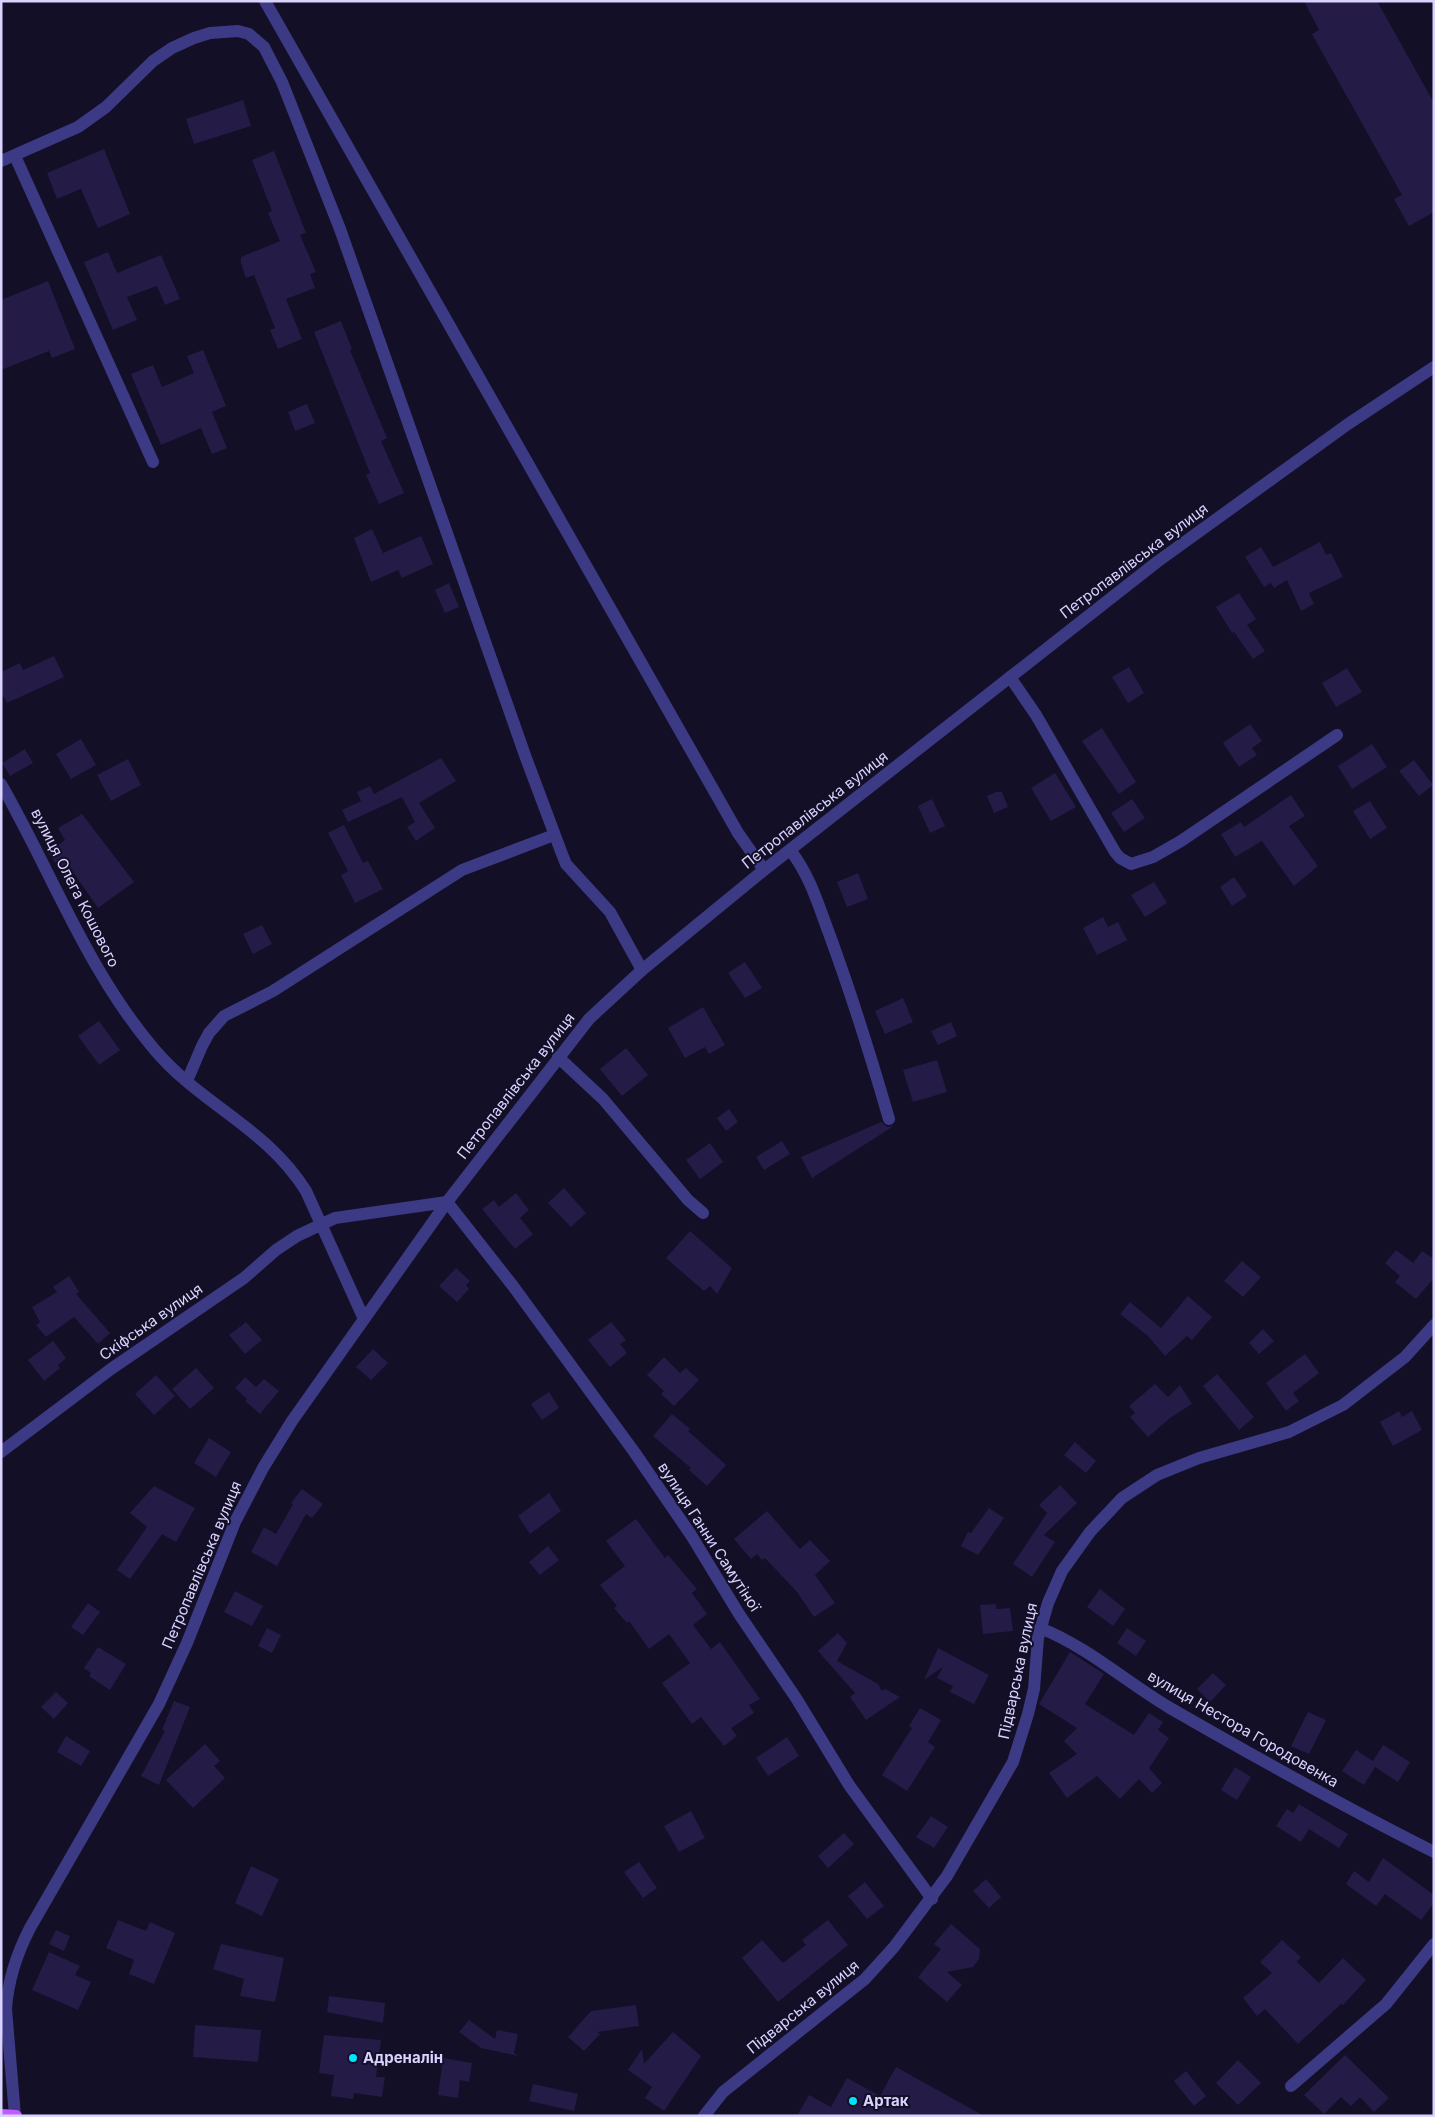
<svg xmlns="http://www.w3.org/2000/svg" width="1435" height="2117" font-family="Inter,sans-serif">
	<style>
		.building { fill: #241b47 }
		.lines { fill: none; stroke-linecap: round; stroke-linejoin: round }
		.minor { stroke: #3d3a85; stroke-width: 12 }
		.major { stroke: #c25bff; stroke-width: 12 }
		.poi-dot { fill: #00e5ff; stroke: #130f26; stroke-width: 2 }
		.labels { text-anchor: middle; stroke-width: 4; stroke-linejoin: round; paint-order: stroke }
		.street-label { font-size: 15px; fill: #d9d4ff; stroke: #130f26 }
		.poi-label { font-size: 15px; font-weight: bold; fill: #d9d4ff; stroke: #130f26; text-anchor: start }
	</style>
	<rect width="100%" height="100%" fill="#130f26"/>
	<g class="building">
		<path d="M1304 1H1377L1434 103V212L1409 226 1394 199 1402 195 1312 34 1319 30Z"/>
		<path d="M243 100 251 126 194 144 186 119Z"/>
		<path d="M104 149 130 214 98 228 81 189 57 199 47 173Z"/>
		<path d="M274 151 306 233 300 235 316 272 310 274 315 288 286 299 302 339 278 349 270 330 275 328 254 275 246 278 241 263V257L280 241 268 213 272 211 252 160Z"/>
		<path d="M108 252 117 273 161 255 180 299 165 305 157 286 127 297 137 320 113 330 84 262Z"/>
		<path d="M48 281 75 349 52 358 49 351 1 370V300Z"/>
		<path d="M341 321 352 349 350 350 387 438 381 441 404 493 379 504 366 475 370 473 314 332Z"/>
		<path d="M203 350 226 406 212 412 227 448 212 454 201 428 161 445 131 374 153 365 162 387 194 373 187 356Z"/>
		<path d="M307 404 315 423 295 431 288 412Z"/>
		<path d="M372 529 383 553 421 536 433 564 402 578 398 570 371 582 354 538Z"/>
		<path d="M1320 542 1326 555 1331 553 1343 577 1309 593 1314 604 1301 611 1287 580 1274 588 1271 583 1264 587 1245 557 1261 547 1273 567Z"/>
		<path d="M449 583 459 607 445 613 435 590Z"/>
		<path d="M1239 593 1256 619 1247 625 1265 651 1253 659 1234 632 1232 633 1216 607Z"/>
		<path d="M54 656 64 677 7 703 1 692V672L20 663 23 670Z"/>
		<path d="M1129 667 1144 693 1128 703 1112 677Z"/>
		<path d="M1347 668 1362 692 1336 707 1322 683Z"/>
		<path d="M1250 724 1262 741 1252 748 1257 755 1239 767 1223 743Z"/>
		<path d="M1102 728 1136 782 1119 794 1082 741Z"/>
		<path d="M81 739 96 765 71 779 56 754Z"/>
		<path d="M1372 744 1387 767 1352 789 1338 766Z"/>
		<path d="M25 749 33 763 10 776 2 763Z"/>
		<path d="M441 758 456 781 419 803 435 828 416 841 407 827 415 822 402 797 348 822 342 810 361 801 357 792 370 786 374 794Z"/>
		<path d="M128 759 141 785 111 801 97 775Z"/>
		<path d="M1414 760 1433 785 1419 796 1399 771Z"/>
		<path d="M1055 773 1076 807 1051 821 1031 788Z"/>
		<path d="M996 792H1002L1008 807 994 813 987 796Z"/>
		<path d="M1291 795 1305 816 1289 826 1318 866 1294 886 1262 841 1235 857 1221 834 1241 822 1244 827Z"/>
		<path d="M932 799 945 826 930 833 918 806Z"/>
		<path d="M1132 799 1145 818 1124 832 1111 813Z"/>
		<path d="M1370 801 1387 828 1370 839 1353 811Z"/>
		<path d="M82 814 134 882 98 908 68 865 61 870 48 853 65 840 58 828Z"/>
		<path d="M344 825 363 863 368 861 383 889 355 903 341 875 348 871 328 833Z"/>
		<path d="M858 873 868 899 847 907 837 882Z"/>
		<path d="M1234 877 1247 896 1232 906 1220 887Z"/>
		<path d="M1154 882 1167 903 1145 917 1131 895Z"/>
		<path d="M1103 917 1108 927 1118 922 1127 940 1097 955 1083 928Z"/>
		<path d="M262 925 272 944 253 954 243 934Z"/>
		<path d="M745 962 762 988 745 998 728 973Z"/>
		<path d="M903 998 913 1022 885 1034 875 1011Z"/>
		<path d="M703 1007 725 1045 709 1054 705 1047 685 1058 668 1028Z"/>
		<path d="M99 1021 120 1050 99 1065 78 1036Z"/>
		<path d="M951 1022 957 1036 938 1045 931 1031Z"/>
		<path d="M626 1048 648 1075 622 1096 600 1069Z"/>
		<path d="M937 1060 947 1092 913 1102 903 1070Z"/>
		<path d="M729 1109 738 1122 726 1131 717 1118Z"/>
		<path d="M881 1122 887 1127 894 1126 812 1178 801 1157Z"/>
		<path d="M782 1141 790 1154 764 1170 756 1157Z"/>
		<path d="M710 1143 723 1162 700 1179 686 1160Z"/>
		<path d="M564 1188 586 1213 571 1227 548 1203Z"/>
		<path d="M516 1193 529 1210 520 1218 533 1234 515 1249 482 1209 494 1200 499 1207Z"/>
		<path d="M690 1231 732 1268 717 1294 710 1286 704 1291 666 1258Z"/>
		<path d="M1396 1250 1413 1263 1422 1251 1434 1259V1278L1416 1299 1395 1282 1400 1276 1385 1263Z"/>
		<path d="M1242 1261 1261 1277 1243 1297 1224 1281Z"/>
		<path d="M456 1268 470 1281 466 1285 469 1289 457 1302 439 1286Z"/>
		<path d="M69 1276 79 1292 76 1294 110 1333 98 1344 74 1317 46 1337 36 1325 40 1322 32 1307 57 1292 53 1287Z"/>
		<path d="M1188 1296 1212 1317 1192 1340 1187 1336 1165 1356 1148 1336 1120 1314 1130 1302 1161 1328Z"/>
		<path d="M246 1322 262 1340 245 1354 229 1335Z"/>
		<path d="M611 1322 626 1340 620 1344 627 1353 610 1367 588 1340Z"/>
		<path d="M1263 1329 1274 1341 1259 1354 1249 1343Z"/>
		<path d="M53 1341 66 1358 58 1365 60 1368 44 1381 28 1360Z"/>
		<path d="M373 1349 388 1363 371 1380 356 1367Z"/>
		<path d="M1305 1354 1319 1373 1293 1393 1299 1401 1286 1411 1266 1383Z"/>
		<path d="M664 1357 680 1373 686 1368 699 1380 674 1406 661 1394 664 1391 647 1375Z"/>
		<path d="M196 1368 214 1388 190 1409 172 1389Z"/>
		<path d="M1217 1374 1254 1417 1239 1430 1203 1386Z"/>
		<path d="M156 1375 175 1396 154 1415 135 1394Z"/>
		<path d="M245 1377 256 1387 264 1379 279 1391 260 1414 245 1401 247 1399 235 1388Z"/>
		<path d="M1155 1384 1168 1397 1180 1385 1192 1404 1170 1418 1148 1437 1130 1417 1135 1413 1129 1406Z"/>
		<path d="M549 1392 559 1408 542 1420 531 1404Z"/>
		<path d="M1399 1411 1402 1417 1412 1411 1422 1430 1393 1446 1380 1422Z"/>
		<path d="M672 1414 690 1429 688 1431 726 1465 707 1486 689 1470 691 1468 653 1436Z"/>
		<path d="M209 1438 231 1452 216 1477 194 1463Z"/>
		<path d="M1075 1442 1096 1461 1086 1473 1064 1455Z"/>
		<path d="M1060 1485 1077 1503 1044 1535 1055 1542 1032 1577 1013 1564 1047 1513 1039 1505Z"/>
		<path d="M154 1486 195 1508 176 1542 162 1534 130 1579 117 1570 147 1527 130 1513Z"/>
		<path d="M302 1489 323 1504 312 1518 306 1514 277 1566 251 1552 264 1527 276 1534 293 1504 291 1503Z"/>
		<path d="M549 1493 561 1511 530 1534 518 1516Z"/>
		<path d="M989 1508 1004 1518 978 1555 961 1546 968 1532 971 1533Z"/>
		<path d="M767 1511 800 1549 810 1540 830 1561 815 1575 835 1603 814 1617 797 1592 765 1558 762 1560 757 1554 751 1559 734 1539Z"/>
		<path d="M636 1519 665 1558 668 1555 697 1589 692 1593 707 1614 693 1625 711 1649 720 1642 760 1699 749 1705 754 1713 731 1728 737 1736 724 1746 701 1717 692 1724 662 1683 690 1663 669 1634 649 1649 629 1621 627 1623 614 1608 617 1606 600 1585 625 1566 606 1541Z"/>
		<path d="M548 1546 559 1560 540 1575 529 1562Z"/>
		<path d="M1100 1589 1125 1609 1113 1626 1087 1607Z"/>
		<path d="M235 1591 263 1606 252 1626 224 1612Z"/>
		<path d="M88 1603 100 1612 83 1635 71 1627Z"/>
		<path d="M996 1604V1609L1010 1608 1013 1631 983 1634 980 1605Z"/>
		<path d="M267 1628 281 1635 272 1653 258 1646Z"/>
		<path d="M1127 1628 1146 1641 1136 1656 1117 1643Z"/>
		<path d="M838 1633 847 1643 837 1661 878 1684 882 1691 885 1689 900 1697 866 1720 850 1697 855 1693 818 1651Z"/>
		<path d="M98 1647 126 1664 110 1690 89 1676 91 1673 84 1668Z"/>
		<path d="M938 1648 989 1675 974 1704 950 1692 953 1686 937 1678 943 1667 924 1680Z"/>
		<path d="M1070 1652 1104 1674 1085 1704 1134 1735 1149 1713 1163 1722 1158 1730 1169 1738 1149 1768 1162 1783 1152 1793 1139 1779 1120 1799 1097 1776 1067 1798 1049 1773 1077 1754 1064 1741 1077 1728 1039 1704Z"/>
		<path d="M1213 1673 1226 1685 1210 1702 1197 1689Z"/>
		<path d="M56 1692 68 1703 54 1719 41 1707Z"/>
		<path d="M174 1701 190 1707 159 1785 141 1776 165 1731 162 1730Z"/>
		<path d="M920 1708 941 1720 928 1742 935 1747 907 1791 882 1775 912 1728 909 1726Z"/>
		<path d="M1308 1712 1326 1720 1309 1754 1291 1746Z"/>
		<path d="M66 1736 90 1751 81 1766 57 1752Z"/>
		<path d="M787 1737 799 1756 768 1776 756 1758Z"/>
		<path d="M205 1744 220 1761 214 1766 225 1778 193 1808 166 1780Z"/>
		<path d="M1383 1745 1410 1762 1398 1782 1375 1767 1364 1785 1342 1771 1356 1750 1373 1761Z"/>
		<path d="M1235 1767 1251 1777 1237 1800 1221 1790Z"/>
		<path d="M1299 1804 1348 1834 1339 1848 1309 1829 1301 1842 1276 1826 1287 1809 1293 1813Z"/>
		<path d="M691 1811 705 1838 679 1852 664 1826Z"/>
		<path d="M931 1816 948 1827 934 1848 916 1837Z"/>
		<path d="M844 1833 854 1844 828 1868 818 1856Z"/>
		<path d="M1383 1858 1434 1895V1903L1421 1920 1385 1894 1376 1906 1346 1884 1354 1871 1369 1882Z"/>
		<path d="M639 1862 657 1888 643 1898 624 1872Z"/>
		<path d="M251 1866 279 1879 262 1916 235 1903Z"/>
		<path d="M986 1879 1001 1897 989 1908 973 1891Z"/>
		<path d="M865 1882 884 1906 867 1919 848 1896Z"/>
		<path d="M118 1920 146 1931 150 1922 175 1933 154 1984 129 1974 134 1960 106 1948Z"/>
		<path d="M828 1920 848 1945 778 2002 742 1958 762 1940 783 1963 806 1945 802 1940Z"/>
		<path d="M951 1924 980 1949 979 1959 973 1967 947 1972 962 1985 947 2002 918 1977 941 1949 934 1944Z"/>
		<path d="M56 1930 70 1936 64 1951 49 1944Z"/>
		<path d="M1282 1940 1301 1957 1297 1962 1319 1983 1343 1958 1366 1980 1343 2005 1341 2004 1298 2044 1265 2009 1257 2016 1243 1998 1272 1973 1260 1962Z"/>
		<path d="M221 1944 284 1958 275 2002 240 1996 244 1979 213 1969Z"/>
		<path d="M49 1952 80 1966 75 1975 91 1982 78 2010 32 1990Z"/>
		<path d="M329 1996 385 2003 383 2023 327 2012Z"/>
		<path d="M636 2005 639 2026 597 2032 600 2034 584 2051 568 2037 591 2011Z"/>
		<path d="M469 2020 495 2039 497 2030 518 2034 514 2053 518 2056 481 2048 459 2032Z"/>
		<path d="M195 2025 261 2030 258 2062 193 2057Z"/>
		<path d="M673 2032 701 2056 664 2111 645 2098 652 2087 628 2070 642 2049 644 2064Z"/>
		<path d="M324 2035 381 2040 376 2077H385L382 2097 354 2093 353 2099 331 2096 334 2075 319 2073Z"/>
		<path d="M1345 2055 1389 2098 1374 2112 1360 2097 1351 2106 1341 2097 1324 2114 1304 2095Z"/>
		<path d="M443 2058 472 2063 469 2082 460 2080 458 2098 438 2095Z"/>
		<path d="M1238 2060 1261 2083 1238 2105 1216 2083Z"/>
		<path d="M896 2067 984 2116H797L809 2095 831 2107 847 2078 880 2096Z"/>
		<path d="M1186 2071 1206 2096 1194 2106 1174 2081Z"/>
		<path d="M533 2084 578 2094 574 2111 529 2101Z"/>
	</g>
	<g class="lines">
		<g class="minor">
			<path d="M265 1 738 833 764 870"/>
			<path d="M15 156 153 462"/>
			<path d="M1 161 78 127 106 107 153 61 172 48 194 38 210 33 238 31 249 34 264 47 282 82 340 229 526 758 562 854 566 864 610 912 642 970"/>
			<path d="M1010 677 1036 715 1115 852 1120 858 1131 864 1153 857 1181 841 1337 735"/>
			<path d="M1 784C52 873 87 970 154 1049 201 1105 266 1127 306 1191L364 1319"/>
			<path d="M790 850C810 875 819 907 830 936 852 996 871 1057 889 1119"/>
			<path d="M558 1057 603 1099 688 1200 703 1213"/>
			<path d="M187 1081 202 1046 209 1033 224 1016 273 991 462 870 554 835"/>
			<path d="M1 1452 111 1369 244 1278 276 1250 297 1236 335 1218 447 1202 513 1286 635 1453 691 1535 739 1614 796 1698 849 1785 932 1899"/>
			<path d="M1040 1628C1088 1647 1126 1682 1170 1708 1257 1758 1344 1807 1434 1852"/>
			<path d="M1291 2086 1386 2004 1434 1944"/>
			<path d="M15 2116 6 2009C8 1980 16 1955 30 1928L159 1704 187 1643 235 1522 263 1468 292 1421 447 1202 589 1019 642 970 764 870 1157 562 1348 424 1434 367"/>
			<path d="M704 2116 723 2092 865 1979 894 1947 947 1876 1013 1762 1028 1714 1034 1689 1038 1638 1048 1603 1062 1571 1090 1532 1122 1498 1157 1475 1199 1458 1289 1432 1343 1405 1405 1357 1434 1325"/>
		</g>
		<path class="major" d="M1 2115 16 2116"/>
	</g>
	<g class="poi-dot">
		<circle cx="353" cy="2058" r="5"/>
		<circle cx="853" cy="2101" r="5"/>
	</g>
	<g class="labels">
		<g class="street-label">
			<text transform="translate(1134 561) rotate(-37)" y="5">Петропавлівська вулиця</text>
			<text transform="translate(815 810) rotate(-38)" y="5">Петропавлівська вулиця</text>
			<text transform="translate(75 888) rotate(63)" y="5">вулиця Олега Кошового</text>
			<text transform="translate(516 1086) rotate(-52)" y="5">Петропавлівська вулиця</text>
			<text transform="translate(151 1322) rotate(-35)" y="5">Скіфська вулиця</text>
			<text transform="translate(709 1537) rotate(57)" y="5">вулиця Ганни Самутіної</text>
			<text transform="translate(202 1565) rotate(-67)" y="5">Петропавлівська вулиця</text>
			<text transform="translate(1018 1671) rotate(-78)" y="5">Підварська вулиця</text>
			<text transform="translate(1243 1729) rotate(30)" y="5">вулиця Нестора Городовенка</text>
			<text transform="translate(803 2007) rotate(-39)" y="5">Підварська вулиця</text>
		</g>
		<g class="poi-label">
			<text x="363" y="2063">Адреналін</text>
			<text x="863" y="2106">Артак</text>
		</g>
	</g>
	<rect width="1435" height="2117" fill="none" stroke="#d9d4ff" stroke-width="5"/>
</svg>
